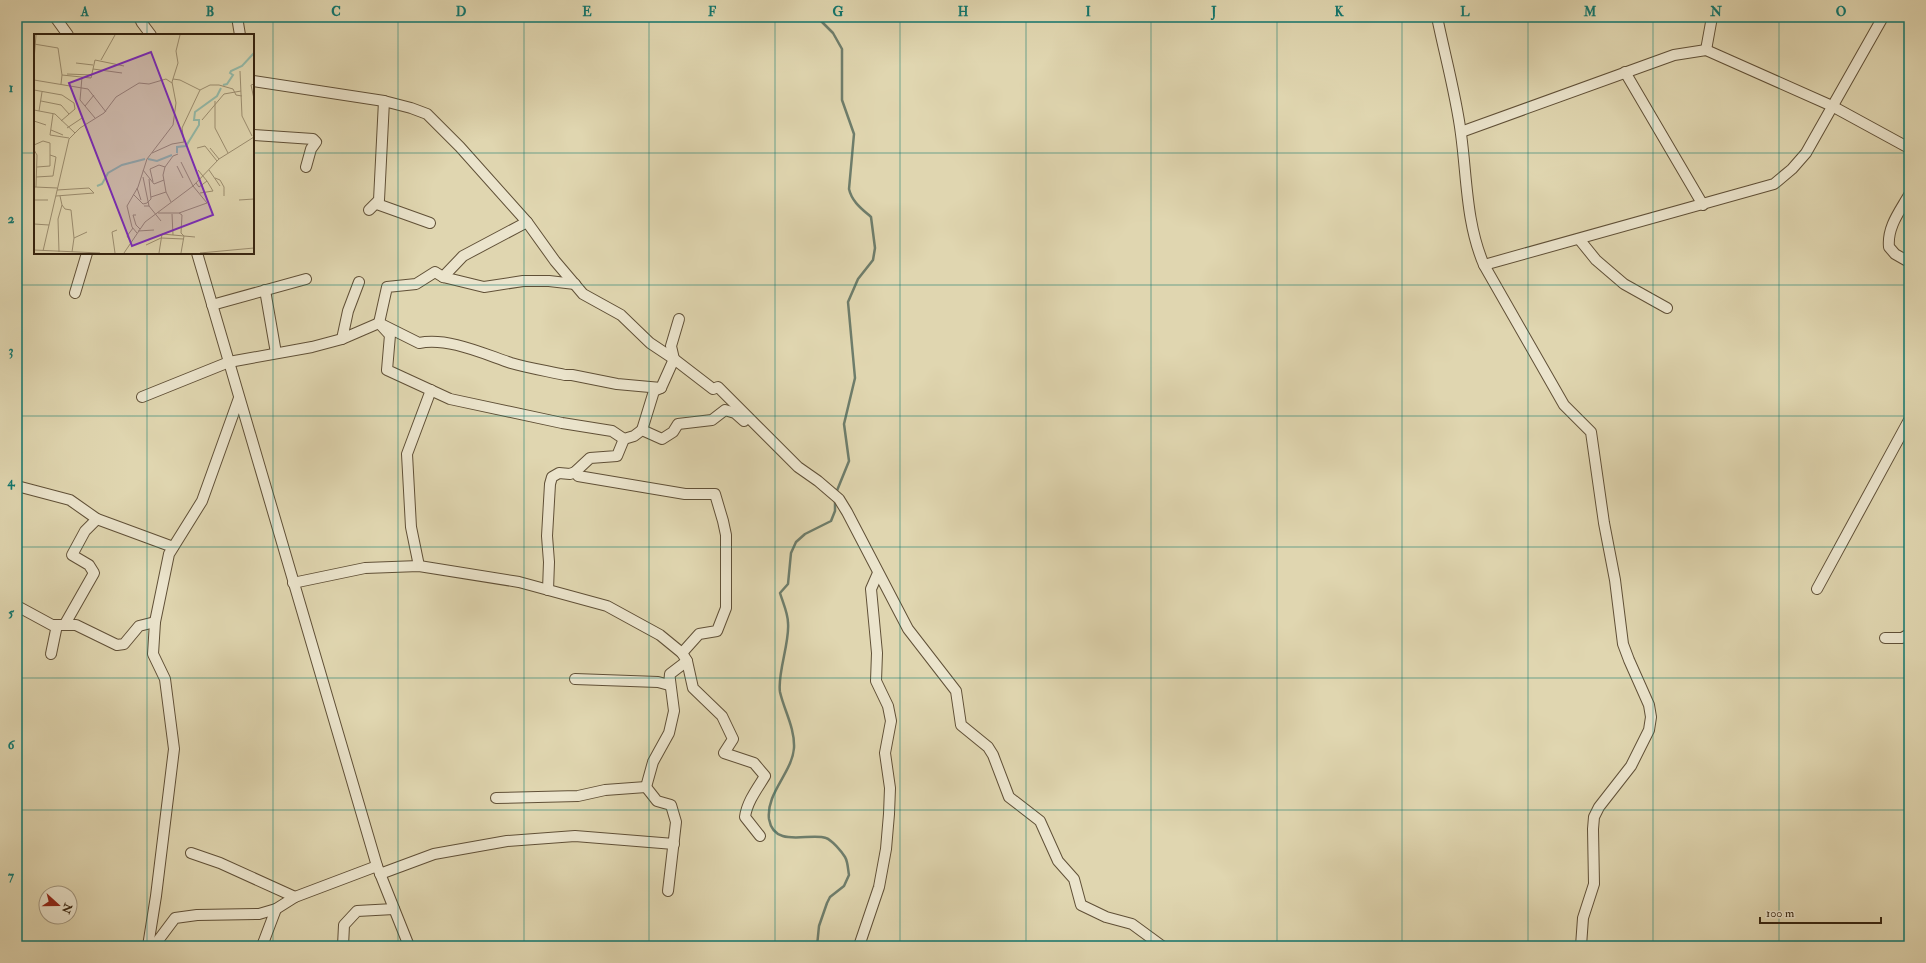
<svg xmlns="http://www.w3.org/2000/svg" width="1926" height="963" font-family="'IM FELL Double Pica',serif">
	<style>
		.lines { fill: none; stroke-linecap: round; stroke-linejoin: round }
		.stream { stroke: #6e7d6b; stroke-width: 2.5 }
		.minor-casing { stroke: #605037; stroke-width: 12 }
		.minor { stroke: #ebe4cc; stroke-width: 10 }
		.grid { fill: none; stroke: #0f766e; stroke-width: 1; stroke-opacity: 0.55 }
		.inset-river { fill: none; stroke: #94b9a8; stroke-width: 2 }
		.inset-road { fill: none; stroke: #9c8e70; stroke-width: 1 }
		.view { fill: #7b2cbf; fill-opacity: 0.15; stroke: #7b2cbf; stroke-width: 2 }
		.inset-edge { fill: none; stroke: #35230f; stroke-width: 2 }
		.neatline { fill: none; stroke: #0f766e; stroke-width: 1.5 }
		.grid-label { font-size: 13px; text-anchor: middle; font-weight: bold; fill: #0f766e }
	</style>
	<rect width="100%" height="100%" fill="#e0d6b0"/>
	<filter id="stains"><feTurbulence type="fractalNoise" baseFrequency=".005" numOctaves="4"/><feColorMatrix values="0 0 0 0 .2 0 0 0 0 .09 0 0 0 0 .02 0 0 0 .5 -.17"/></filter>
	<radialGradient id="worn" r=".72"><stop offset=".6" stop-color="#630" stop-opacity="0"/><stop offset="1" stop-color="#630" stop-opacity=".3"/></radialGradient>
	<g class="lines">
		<g class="stream">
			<path d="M817 17 833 33 842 49V100L854 134 849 189C852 202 862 209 871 217L875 248 873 260 858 279 848 302 855 378 844 424 849 461 836 493"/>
			<path d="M817 946 819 926 827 903 830 897 844 886 849 875C848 870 848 862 845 857 842 852 832 840 826 838 810 832 774 849 769 819 766 793 792 773 794 748 795 728 784 710 780 692 777 674 790 642 788 623 788 613 783 603 780 593L788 584 791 553 796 542 805 534 831 521 835 511V499"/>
		</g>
		<g class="minor-casing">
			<g id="minor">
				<path d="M55 17 68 35"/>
				<path d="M139 17 142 23 151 35"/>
				<path d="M237 17 240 35"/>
				<path d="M1437 17C1445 56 1456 95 1461 134 1467 178 1466 223 1484 265L1564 405 1591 432 1604 523 1615 580 1623 644 1629 660 1649 705 1651 717 1649 730 1631 766 1599 807 1594 817 1593 829 1594 884 1583 918 1581 946"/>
				<path d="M1706 50 1712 17"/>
				<path d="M1625 72 1703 205"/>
				<path d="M253 81 384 101 411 108 427 114 460 147 527 222 555 261 583 294 621 315 650 343 674 359 713 389 718 387 798 467 818 481 839 499 847 512 908 629 956 691 961 725 988 747 993 755 1009 797 1040 821 1058 861 1074 879 1081 905 1106 917 1132 924 1162 946"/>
				<path d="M1461 132 1674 55 1706 50 1832 106 1909 148"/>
				<path d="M253 135 313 139 316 142 311 149 306 167"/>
				<path d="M1909 195C1900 211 1887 227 1889 247L1895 254 1909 262"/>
				<path d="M377 204 430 223"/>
				<path d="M369 210 379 200 384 101"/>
				<path d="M1579 239 1596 260 1624 284 1667 308"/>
				<path d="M197 253 377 866 409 946"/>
				<path d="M1484 265 1774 184 1792 169 1806 153 1883 17"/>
				<path d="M443 277 484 287 523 281H549L575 284"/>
				<path d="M359 282 348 311 342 339 379 323 419 343C448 337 484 354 511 363 528 368 547 371 565 375H572L617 384 661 388"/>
				<path d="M265 290 276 353"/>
				<path d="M75 293 87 253"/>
				<path d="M212 305 306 279"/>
				<path d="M379 323 390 335 387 370 450 399 562 423 612 431 624 439 634 436 642 430 662 439 673 432 678 424 712 420 725 410 735 413 744 421"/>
				<path d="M379 323 387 287 416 284 435 272 443 277 463 256 527 222"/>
				<path d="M142 397 229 362 312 347 342 339"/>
				<path d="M642 430 654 391 661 388 674 359 671 346 679 319"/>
				<path d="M575 472 578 476 685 494H715L723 521 726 535V608L717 631 699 634 682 653"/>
				<path d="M17 486 70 500 97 519 173 547"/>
				<path d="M419 566 411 527 407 454 431 390"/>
				<path d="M293 583 365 568 419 566 519 582 607 606 660 635 682 653 687 661 693 688 722 716 733 739 724 753 754 763 765 776C757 789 747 802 745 817L760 836"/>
				<path d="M1817 589 1909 420"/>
				<path d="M548 590 549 562 547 536 550 484 552 477 559 473 570 474 575 472 590 458 617 456 624 439"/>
				<path d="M17 606 52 625H76L117 645 124 644 139 626 155 622"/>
				<path d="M65 624 94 573 89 565 72 555 85 531 97 519"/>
				<path d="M1885 638H1902L1909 634"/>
				<path d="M51 654 57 625"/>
				<path d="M575 679 658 682 669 685 670 674 687 661"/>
				<path d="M646 787 653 762 669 733 674 711 670 680"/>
				<path d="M646 787 657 801 671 805 676 822 668 891"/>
				<path d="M496 798 578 796 605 790 646 787"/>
				<path d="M191 853 220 863 295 897"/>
				<path d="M380 874 434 854 507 841 575 836 674 844"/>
				<path d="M148 946 156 896 174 749 165 679 153 654 155 622 169 554 202 501 239 398"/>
				<path d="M154 946 175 918 197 915 259 914 276 909 295 897 377 866"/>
				<path d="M262 946 276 909"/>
				<path d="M343 946 344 925 357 911 394 909"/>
				<path d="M859 946 879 887 886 849 889 814 890 788 885 753 891 721 888 706 876 681 877 653 871 589 878 573"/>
			</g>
		</g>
		<use href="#minor" class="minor"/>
	</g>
	<path class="grid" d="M147 17V35M273 17V946M398 17V946M524 17V946M649 17V946M775 17V946M900 17V946M1026 17V946M1151 17V946M1277 17V946M1402 17V946M1528 17V946M1653 17V946M1779 17V946M17 153H35M253 153H1909M147 253V946M17 285H1909M17 416H1909M17 547H1909M17 678H1909M17 810H1909"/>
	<g transform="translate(34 34)">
		<rect width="220" height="220" fill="#e0d6b0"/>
		<path class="inset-river" d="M189 51 193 50 199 41 196 39 197 37 208 32 220 19M143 119V113L152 112 165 91V86H160L161 78 183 62 187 54M114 125 123 127 138 121M63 152 68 150 74 139 88 131 111 125"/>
		<path class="inset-road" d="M0 10 24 14 28 41 27 50M0 26 2 1M67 26 81 1M42 29 59 31M59 35 88 39M206 37 208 82 218 102M33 40 58 41M28 41 57 44 61 26 90 32M48 43 46 66 61 84M139 45 146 46 166 56M0 46 54 55 72 78M220 50 217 51 220 65M0 56 28 61 40 69 41 75 27 87M7 67 27 71 35 80M181 67V94L194 119M51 72 60 61M0 76 21 80 41 99M5 77 8 58M19 80 16 101 35 104M168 86 190 60 207 57M0 87 12 91M33 94 48 84M17 96 29 101M0 111 9 107 16 109V132L3 133M163 114 171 112 183 127M176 114 185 125M0 116 3 121 2 153M118 119 138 110 150 108 148 94 166 56 176 51H185L199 55 202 61 208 62M147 128 159 152M143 132 149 144M109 136 120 150 130 146M175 136 186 152M2 143 19 142 22 123 16 121M109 143 115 172H110M181 144 186 146 190 153V162M119 148 116 135 125 131 131 133M162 149 165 153 173 147 164 136M1 153 23 154M103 154 107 166M23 156 55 154 60 159M166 159 179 157 173 147M99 160 109 170 113 169M22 162 60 159M26 162 28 171 31 175 37 176 40 204M117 163 132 158M0 166H14M205 166 220 165M137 168 132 158 129 141 131 133 139 122 144 120M113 169 117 165 115 145M115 172 127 187M124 179H145L173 169 159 152M145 179 148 181 147 199 150 202 147 219M138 180 139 201M102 181H99L102 191 106 195M0 190 15 191M104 197 120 196M103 199 98 193 93 172 104 153 113 125 139 91 142 69 138 48 144 29 142 17 146 1M97 208 93 202 99 194M112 211 127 204 150 205M0 216 66 219M9 217 35 105 46 94 70 79 82 63 105 49 115 50 132 45 138 49M25 218 24 185 28 171M38 218 40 204 53 198M81 219 78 198 83 196M90 219 111 188 159 152 185 125 220 103M125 219 128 200 161 203M166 219 220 214"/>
		<path class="view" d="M117 18 179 181 98 212 35 49Z"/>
		<rect width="220" height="220" class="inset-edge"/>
	</g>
	<rect width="1926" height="963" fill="none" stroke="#e0d6b0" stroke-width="44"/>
	<g transform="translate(58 905) rotate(111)"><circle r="19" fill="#ebe4cc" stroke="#a29780"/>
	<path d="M0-3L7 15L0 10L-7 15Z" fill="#8f2418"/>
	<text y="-6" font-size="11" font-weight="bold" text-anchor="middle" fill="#35230f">N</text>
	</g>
	<path d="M1760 917v6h121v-6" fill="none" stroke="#35230f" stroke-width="2"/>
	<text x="1766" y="917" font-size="12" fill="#35230f" stroke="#ebe4cc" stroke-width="3" paint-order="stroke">100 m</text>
	<rect x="22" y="22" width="1882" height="919" class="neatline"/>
	<g class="grid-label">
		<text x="85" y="16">A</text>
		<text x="210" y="16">B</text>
		<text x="336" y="16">C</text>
		<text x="461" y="16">D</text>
		<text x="587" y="16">E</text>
		<text x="712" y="16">F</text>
		<text x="838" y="16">G</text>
		<text x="963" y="16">H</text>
		<text x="1088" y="16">I</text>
		<text x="1214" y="16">J</text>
		<text x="1339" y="16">K</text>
		<text x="1465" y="16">L</text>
		<text x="1590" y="16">M</text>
		<text x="1716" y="16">N</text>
		<text x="1841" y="16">O</text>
		<text x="11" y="92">1</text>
		<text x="11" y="223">2</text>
		<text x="11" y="355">3</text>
		<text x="11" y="486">4</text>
		<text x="11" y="617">5</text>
		<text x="11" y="749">6</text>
		<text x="11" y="880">7</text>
	</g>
	<rect width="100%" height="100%" filter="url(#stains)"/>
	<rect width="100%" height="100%" fill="url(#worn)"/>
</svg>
